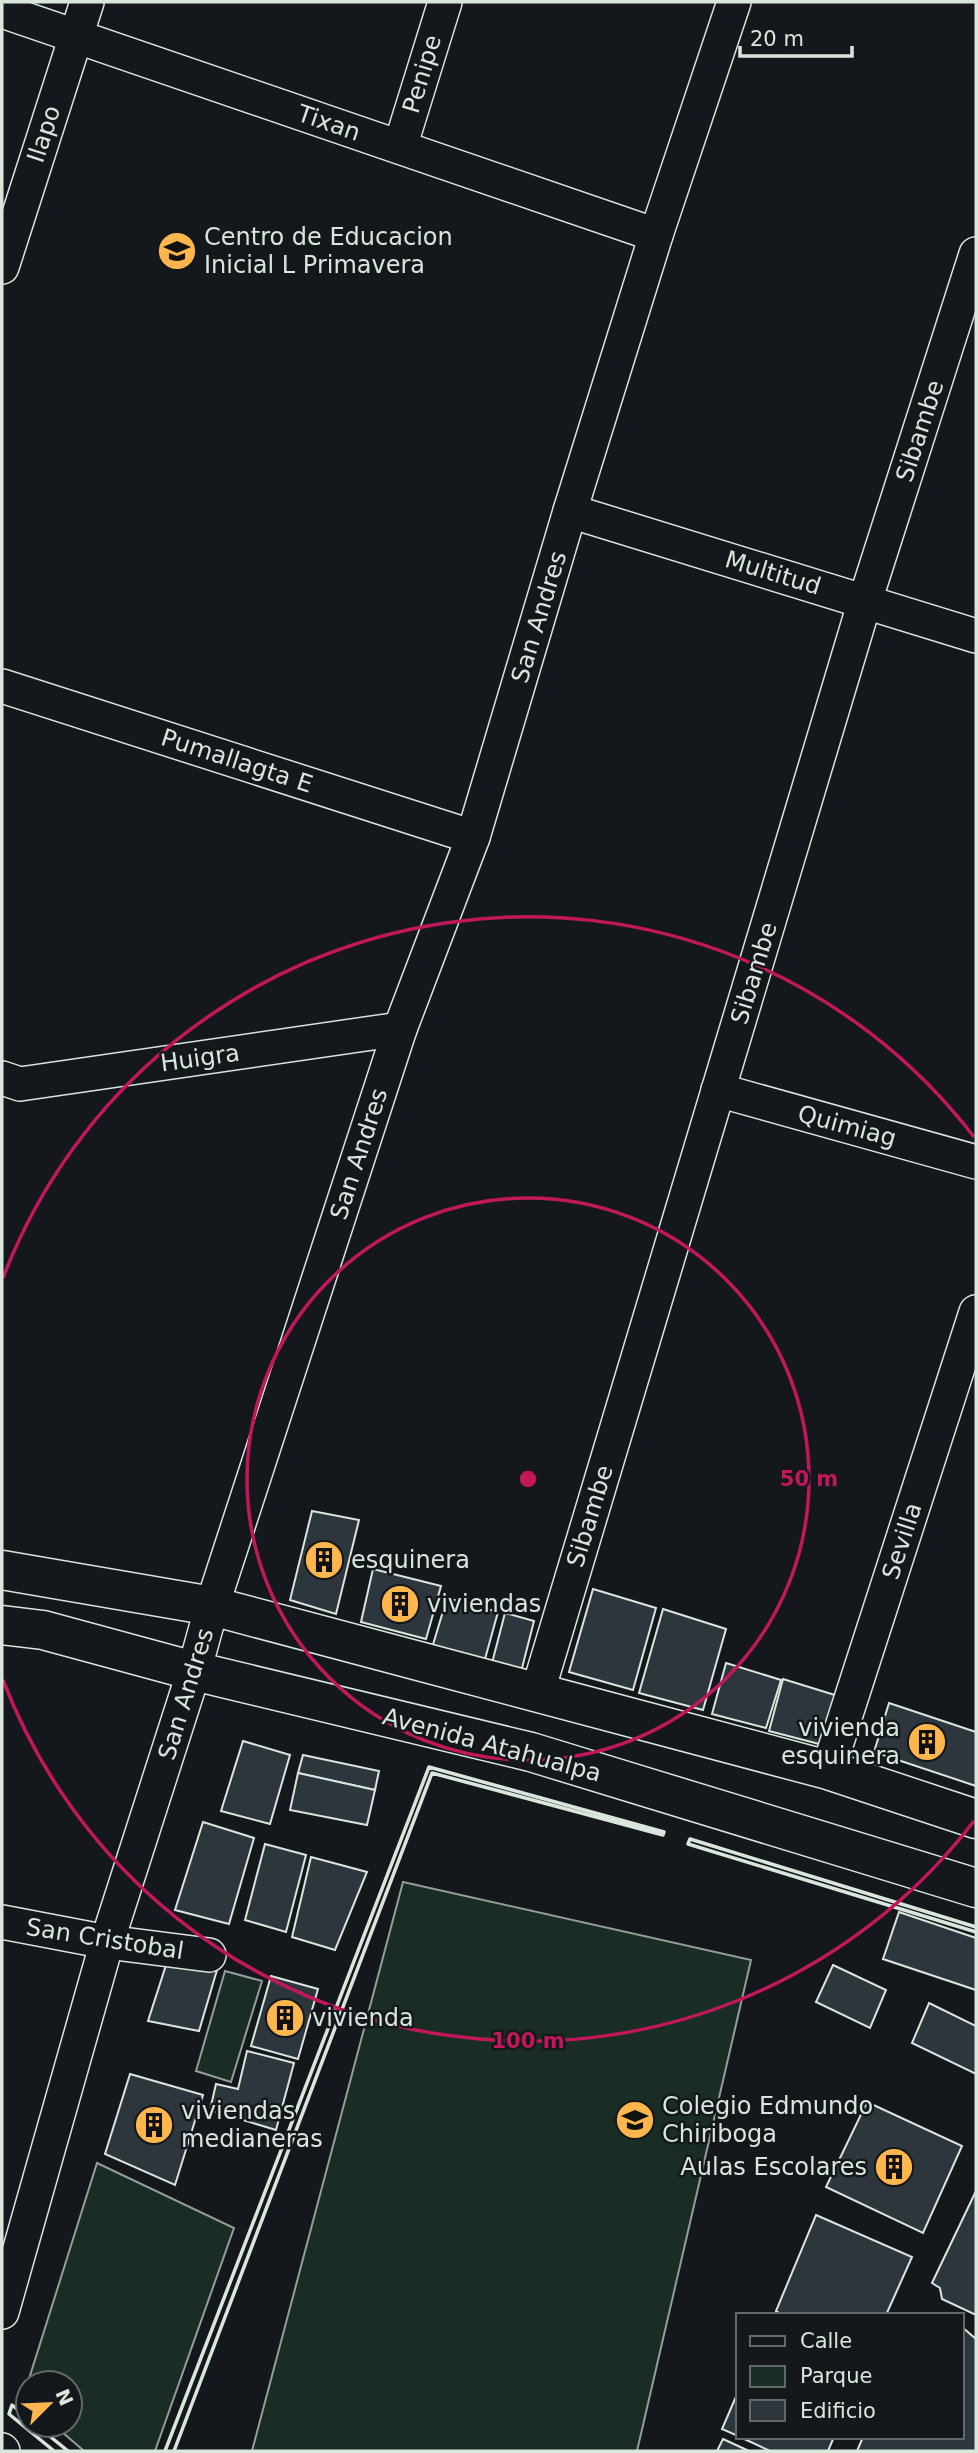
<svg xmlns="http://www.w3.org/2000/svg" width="978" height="2453" font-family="'DejaVu Sans',sans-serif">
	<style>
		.green { fill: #1a2d24; stroke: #939e99; stroke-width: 2 }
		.building { fill: #2c363c; stroke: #d8e6dc; stroke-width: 2 }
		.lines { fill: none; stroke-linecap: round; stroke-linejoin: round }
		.minor-casing { stroke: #d8e6dc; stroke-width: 36 }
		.secondary-casing { stroke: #d8e6dc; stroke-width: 41 }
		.minor { stroke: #14181c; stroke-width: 33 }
		.secondary { stroke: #14181c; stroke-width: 38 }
		.wall { stroke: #d8e6dc; stroke-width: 3.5 }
		.ring { fill: none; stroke: #c2185b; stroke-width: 3.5 }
		.labels { text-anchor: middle; stroke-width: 5; stroke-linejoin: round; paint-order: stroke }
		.street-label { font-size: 24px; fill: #d8e6dc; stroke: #14181c }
		.poi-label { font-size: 24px; fill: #d8e6dc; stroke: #14181c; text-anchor: start }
		.centre { fill: #c2185b; stroke: #14181c; stroke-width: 3.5 }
		.ring-label { font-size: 21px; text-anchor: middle; font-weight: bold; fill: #c2185b; stroke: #14181c; stroke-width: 5; stroke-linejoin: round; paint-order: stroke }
	</style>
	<rect width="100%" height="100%" fill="#14181c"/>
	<g class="green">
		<path d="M403 1882 751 1960 637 2451H252Z"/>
		<path d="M225 1971 262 1981 231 2082 196 2071Z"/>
		<path d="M97 2163 234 2228 155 2451H84L54 2425H70V2383H28V2402L23 2398Z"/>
	</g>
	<g class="building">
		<path d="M312 1511 359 1520 336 1614 290 1600Z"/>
		<path d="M373 1569 441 1586 426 1639 361 1622Z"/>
		<path d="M593 1589 656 1608 633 1690 569 1672Z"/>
		<path d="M447 1598 498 1612 485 1659 432 1648Z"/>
		<path d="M663 1609 726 1629 703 1710 639 1693Z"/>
		<path d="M505 1613 534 1621 521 1672 492 1663Z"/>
		<path d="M726 1663 781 1680 766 1728 712 1714Z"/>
		<path d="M783 1679 838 1696 823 1745 769 1731Z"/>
		<path d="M889 1703 976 1732V1786L874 1752Z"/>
		<path d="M243 1741 290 1755 270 1824 221 1811Z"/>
		<path d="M303 1755 379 1771 375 1790 298 1773Z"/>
		<path d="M298 1773 375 1790 367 1825 290 1810Z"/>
		<path d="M203 1822 254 1838 229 1924 175 1910Z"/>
		<path d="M265 1844 306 1855 286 1932 245 1920Z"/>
		<path d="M311 1857 367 1872 335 1950 292 1937Z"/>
		<path d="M899 1912 976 1938V1990L883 1959Z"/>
		<path d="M168 1959 217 1970 199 2031 148 2021Z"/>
		<path d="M833 1965 886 1990 870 2028 816 2002Z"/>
		<path d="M271 1976 318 1989 298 2059 251 2046Z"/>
		<path d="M929 2003 976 2026V2074L912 2043Z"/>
		<path d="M247 2051 294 2063 276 2130 210 2110 216 2084 238 2089Z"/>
		<path d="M130 2074 203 2095 175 2185 105 2154Z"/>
		<path d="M867 2102 962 2146 923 2233 826 2187Z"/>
		<path d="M976 2191V2315L942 2299 940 2288 932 2283Z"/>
		<path d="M816 2215 912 2257 886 2315H783L776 2311Z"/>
		<path d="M962 2327 976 2339V2451H857L863 2437H962Z"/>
		<path d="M738 2392V2436L722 2429Z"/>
		<path d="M740 2437H834L828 2451H770Z"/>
		<path d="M723 2439 749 2451H717Z"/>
	</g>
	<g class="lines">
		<g class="minor-casing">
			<g id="minor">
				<path d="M2 11 656 235"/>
				<path d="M400 147 445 2"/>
				<path d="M2 267 87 2"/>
				<path d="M570 511 976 636"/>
				<path d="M2 686 473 837"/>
				<path d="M2 1078 20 1084 400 1029"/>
				<path d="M718 1090 976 1162"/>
				<path d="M537 1694 865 601 976 254"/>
				<path d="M828 1770 976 1312"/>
				<path d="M2 1922 107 1942 209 1955"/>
				<path d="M2 2312 107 1942 194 1671 212 1606 400 1029 473 837 570 511 656 235 734 2"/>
				<path d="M2 2450 3 2451"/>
			</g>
		</g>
		<g class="secondary-casing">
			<g id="secondary">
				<path d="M2 1570 212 1606 828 1770 976 1819"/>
				<path d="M2 1625 43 1630 194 1671 531 1752 976 1888"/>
			</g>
		</g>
		<use href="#minor" class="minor"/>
		<use href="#secondary" class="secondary"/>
		<g class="wall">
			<path d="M976 1927 690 1839 688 1844 976 1932"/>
			<path d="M28 2418 12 2405 9 2414 54 2451"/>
			<path d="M36 2425 68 2451"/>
			<path d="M165 2451 429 1767 664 1832 663 1835 432 1773 174 2451"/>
		</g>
	</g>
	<g class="ring">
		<circle cx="528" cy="1479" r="281"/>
		<path d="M974 1821A562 562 0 0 1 3 1680M3 1278A562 562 0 0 1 974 1137"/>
	</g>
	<defs>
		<g id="school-disc" transform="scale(2.0125)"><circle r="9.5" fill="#ffb74d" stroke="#14181c"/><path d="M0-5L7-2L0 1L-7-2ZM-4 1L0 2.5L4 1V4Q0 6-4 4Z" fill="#111"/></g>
		<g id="building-disc" transform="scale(2.0125)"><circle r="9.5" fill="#ffb74d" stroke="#14181c"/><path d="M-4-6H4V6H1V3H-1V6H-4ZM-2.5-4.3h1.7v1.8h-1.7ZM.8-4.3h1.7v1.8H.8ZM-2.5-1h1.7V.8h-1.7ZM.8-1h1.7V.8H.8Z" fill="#111"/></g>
		<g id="university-disc" transform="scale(2.0125)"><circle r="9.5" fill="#ffb74d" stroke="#14181c"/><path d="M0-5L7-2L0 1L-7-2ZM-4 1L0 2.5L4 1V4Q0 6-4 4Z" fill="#111"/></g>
	</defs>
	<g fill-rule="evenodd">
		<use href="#school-disc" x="177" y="251"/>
		<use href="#building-disc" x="324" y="1560"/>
		<use href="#building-disc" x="400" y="1604"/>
		<use href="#building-disc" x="927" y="1742"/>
		<use href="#building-disc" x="285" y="2018"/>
		<use href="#university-disc" x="635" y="2120"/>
		<use href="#building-disc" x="154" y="2125"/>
		<use href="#building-disc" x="894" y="2167"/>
	</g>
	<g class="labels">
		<g class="street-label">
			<text transform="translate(422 74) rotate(-73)" y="8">Penipe</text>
			<text transform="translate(329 123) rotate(19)" y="8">Tixan</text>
			<text transform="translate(44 134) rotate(-72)" y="8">Ilapo</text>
			<text transform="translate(920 431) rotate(-72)" y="8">Sibambe</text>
			<text transform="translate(773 573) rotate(17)" y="8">Multitud</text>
			<text transform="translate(539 617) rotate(-73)" y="8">San Andres</text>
			<text transform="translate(237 761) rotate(18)" y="8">Pumallagta E</text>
			<text transform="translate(754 973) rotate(-73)" y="8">Sibambe</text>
			<text transform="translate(200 1058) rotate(-8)" y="8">Huigra</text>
			<text transform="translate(847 1126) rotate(15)" y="8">Quimiag</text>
			<text transform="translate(359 1154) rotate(-72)" y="8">San Andres</text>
			<text transform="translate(590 1516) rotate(-73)" y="8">Sibambe</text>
			<text transform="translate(902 1541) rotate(-72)" y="8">Sevilla</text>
			<text transform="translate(186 1694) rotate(-73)" y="8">San Andres</text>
			<text transform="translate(492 1745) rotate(15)" y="8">Avenida Atahualpa</text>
			<text transform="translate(105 1939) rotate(9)" y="8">San Cristobal</text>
		</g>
		<g class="poi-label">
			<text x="204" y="245">Centro de Educacion<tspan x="204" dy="28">Inicial L Primavera</tspan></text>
			<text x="351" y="1568">esquinera</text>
			<text x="427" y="1612">viviendas</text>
			<text x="900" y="1736" text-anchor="end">vivienda<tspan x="900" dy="28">esquinera</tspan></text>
			<text x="312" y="2026">vivienda</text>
			<text x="662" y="2114">Colegio Edmundo<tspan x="662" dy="28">Chiriboga</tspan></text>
			<text x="181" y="2119">viviendas<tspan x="181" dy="28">medianeras</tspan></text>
			<text x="867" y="2175" text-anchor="end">Aulas Escolares</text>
		</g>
	</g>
	<circle cx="528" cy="1479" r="10" class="centre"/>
	<g class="ring-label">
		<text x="809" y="1486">50 m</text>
		<text x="528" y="2048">100 m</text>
	</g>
	<rect width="978" height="2453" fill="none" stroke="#d8e6dc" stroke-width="7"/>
	<rect x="736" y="2313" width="228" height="126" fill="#14181c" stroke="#626a69" stroke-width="2"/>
	<rect x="750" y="2336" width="35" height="10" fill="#14181c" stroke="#626a69" stroke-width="2"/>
	<text x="800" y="2348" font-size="21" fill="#d8e6dc">Calle</text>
	<rect x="750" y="2366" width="35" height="21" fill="#1a2d24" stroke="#626a69" stroke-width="2"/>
	<text x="800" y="2383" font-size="21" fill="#d8e6dc">Parque</text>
	<rect x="750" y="2400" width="35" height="21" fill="#2c363c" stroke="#626a69" stroke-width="2"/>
	<text x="800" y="2418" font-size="21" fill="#d8e6dc">Edificio</text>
	<g transform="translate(49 2404) rotate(66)"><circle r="33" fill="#14181c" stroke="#626a69" stroke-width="2"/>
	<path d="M0-5L12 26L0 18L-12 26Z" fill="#ffb74d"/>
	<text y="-10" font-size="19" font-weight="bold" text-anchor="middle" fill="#d8e6dc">N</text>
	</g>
	<path d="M740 46v10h112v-10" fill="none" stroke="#d8e6dc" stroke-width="3.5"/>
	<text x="750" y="46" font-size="21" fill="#d8e6dc" stroke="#14181c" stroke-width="5" paint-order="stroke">20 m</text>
</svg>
